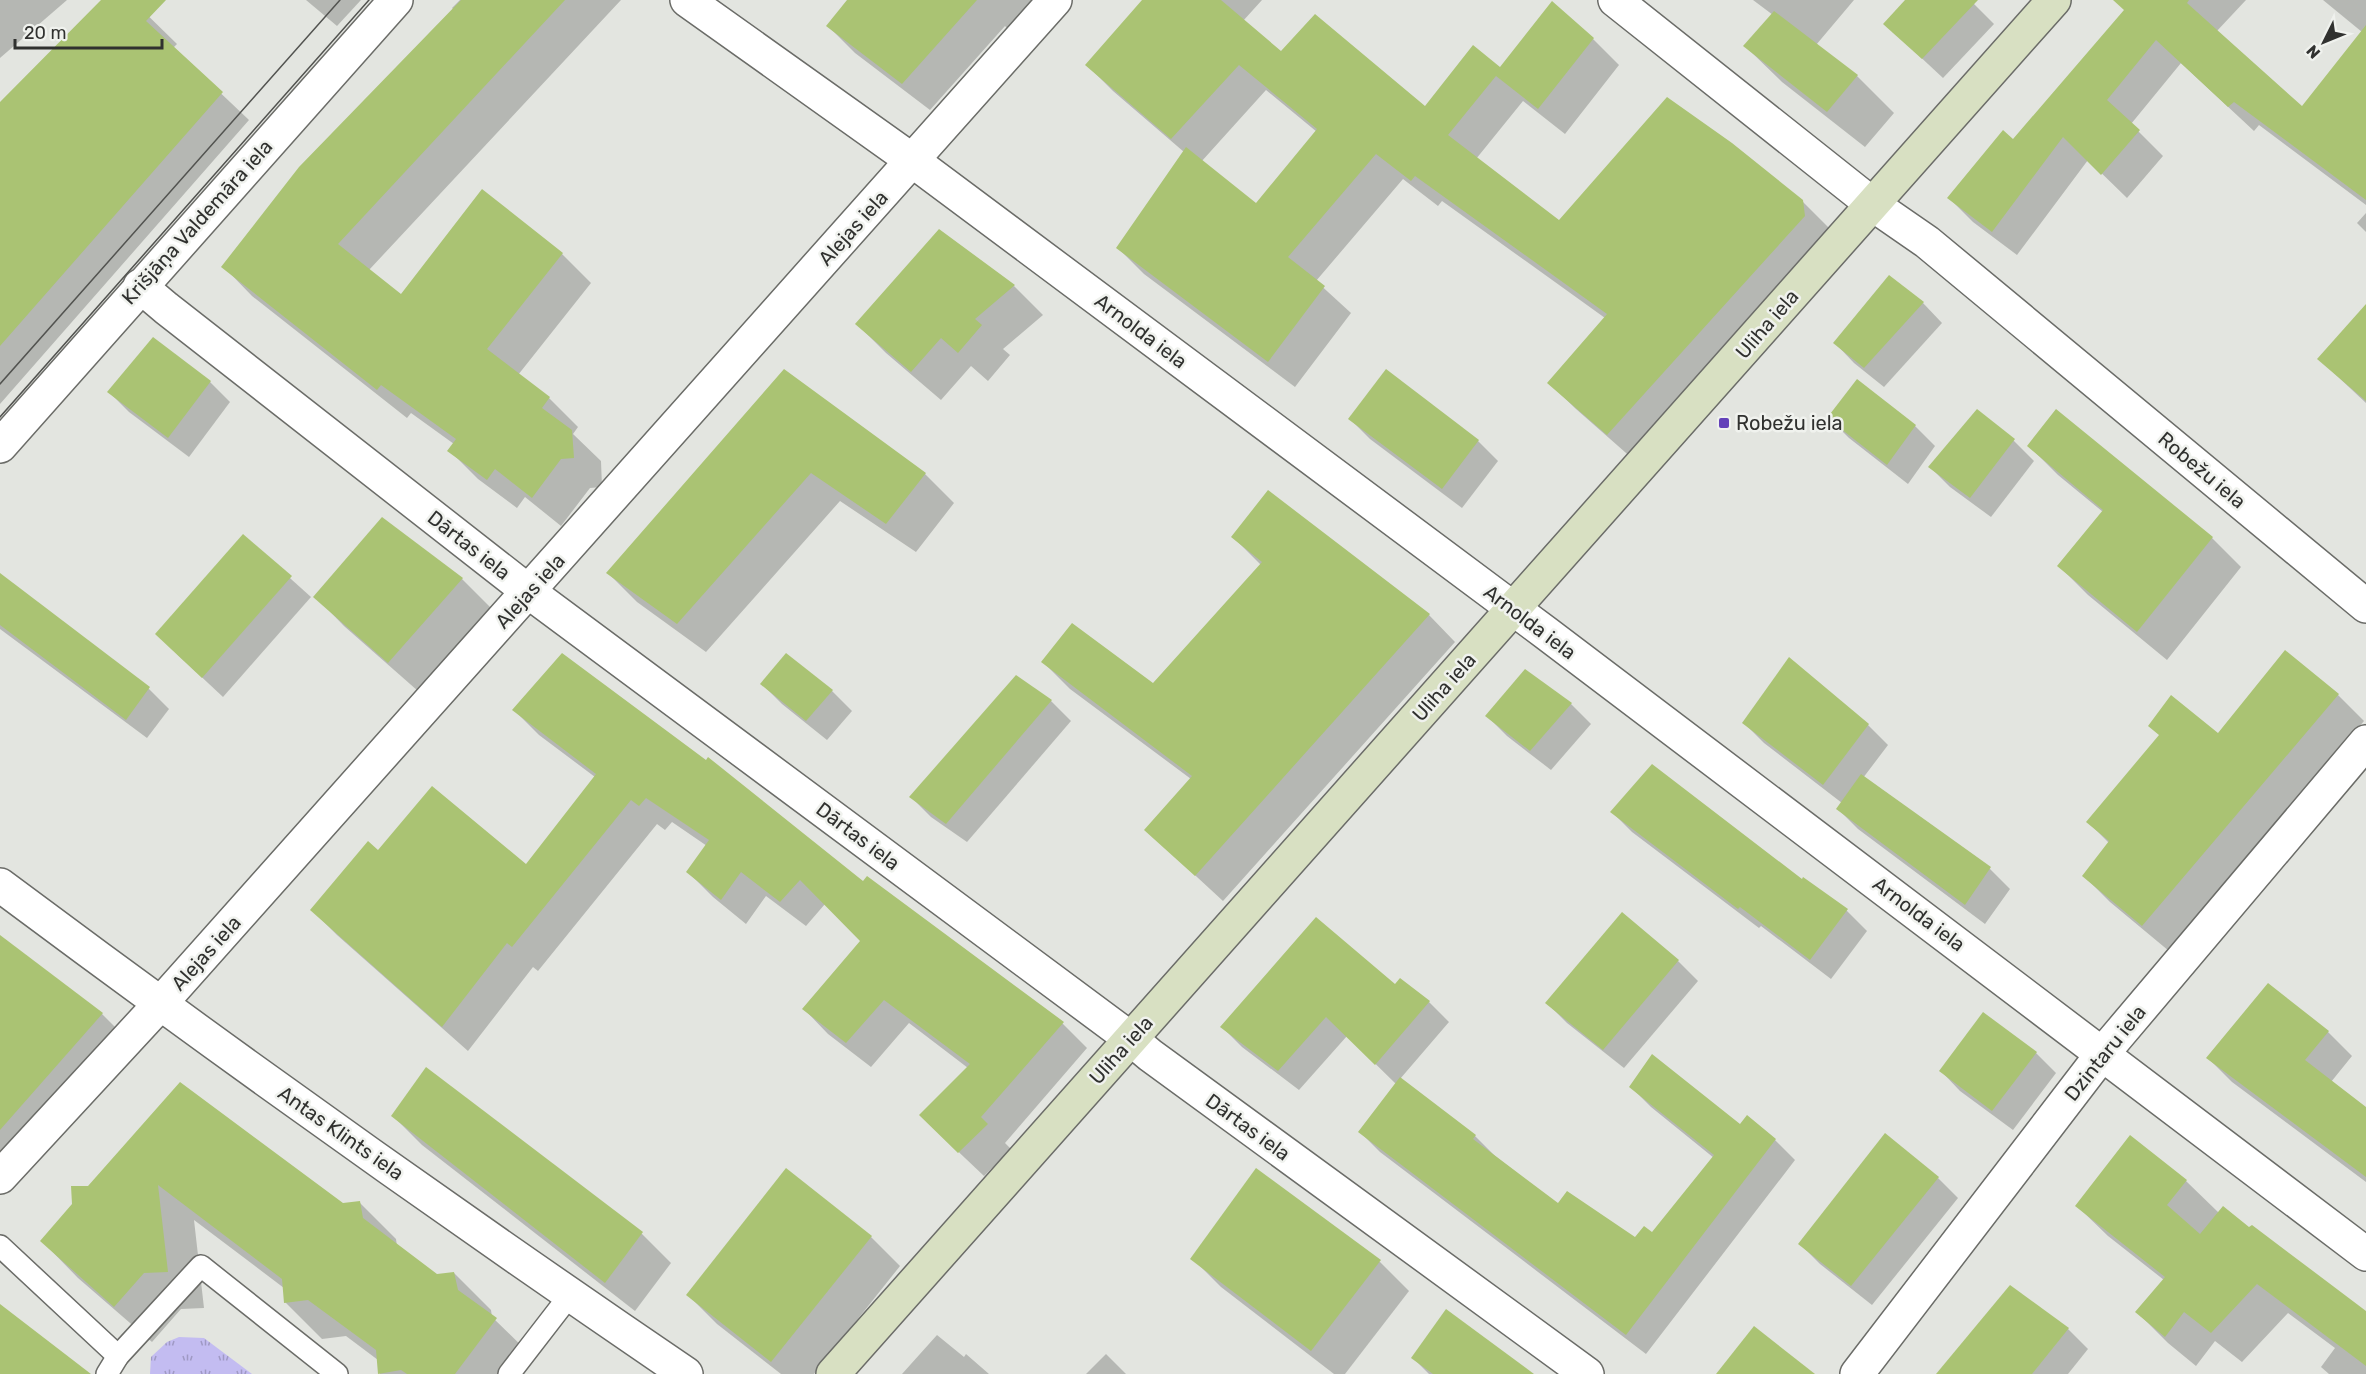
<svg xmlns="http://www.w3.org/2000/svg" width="2366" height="1374" font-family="Rubik,sans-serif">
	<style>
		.grass { fill: url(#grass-tufts) }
		.shadow { fill: #0003; fill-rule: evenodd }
		.building { fill: #aac373 }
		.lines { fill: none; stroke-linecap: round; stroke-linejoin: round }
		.lane-casing { stroke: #6b6c68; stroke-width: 24 }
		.street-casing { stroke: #6b6c68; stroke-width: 36 }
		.secondary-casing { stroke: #6b6c68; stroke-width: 36 }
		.lane { stroke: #fff; stroke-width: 21 }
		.street { stroke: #fff; stroke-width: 33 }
		.secondary { stroke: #d8e0c2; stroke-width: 33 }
		.tram { stroke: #525350; stroke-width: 1.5 }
		.poi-dot { fill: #6341b9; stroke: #f0f2ee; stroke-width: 2 }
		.labels { text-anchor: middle; stroke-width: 5; stroke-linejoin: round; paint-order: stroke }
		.street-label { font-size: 20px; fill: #30312f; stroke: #f0f2ee }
		.poi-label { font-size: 20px; fill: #30312f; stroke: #f0f2ee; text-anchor: start }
	</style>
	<defs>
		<pattern id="grass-tufts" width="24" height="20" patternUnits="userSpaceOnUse" patternTransform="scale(1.5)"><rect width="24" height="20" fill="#c3bcf1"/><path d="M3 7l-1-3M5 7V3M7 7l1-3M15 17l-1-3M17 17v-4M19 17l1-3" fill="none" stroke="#9f99c4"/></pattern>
	</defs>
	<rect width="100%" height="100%" fill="#e3e5e0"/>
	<path class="grass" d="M179 1337 204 1338 252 1374H150L151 1357 167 1342Z"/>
	<g class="shadow">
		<path d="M0 0H67L0 58Z"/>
		<path d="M103 0H132L177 44 173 48 249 120 0 404V105Z"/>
		<path d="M306 0H361L337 26Z"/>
		<path d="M460 0H621L369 270 401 296 562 254 591 283 518 375 549 398 578 427 573 434 601 461 602 487 590 488 561 526 525 497 517 508 478 479 449 450 454 444 411 413 407 418 252 296 223 266 454 10 452 8Z"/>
		<path d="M849 0H1043L1014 35 1005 26 930 110 855 53 828 26Z"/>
		<path d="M1153 0H1262L1243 21 1282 53 1425 109 1500 69 1593 39 1619 65 1565 134 1523 101 1476 159 1559 222 1802 201 1829 228 1830 243 1634 460 1576 409 1549 383 1605 318 1442 201 1438 206 1403 179 1316 281 1351 313 1295 387 1144 274 1118 248 1184 152 1113 91 1087 65ZM1266 90 1317 132 1256 205 1201 162Z"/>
		<path d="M1753 0H1854L1816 45 1857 76 1894 113 1865 147 1782 82 1745 46 1773 15Z"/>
		<path d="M1907 0H1970L1994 24 1943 78 1885 24Z"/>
		<path d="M2138 0H2246L2216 32 2302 108 2362 32 2323 0H2366V205L2259 125 2254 131 2181 63 2131 124 2163 156 2127 198 2088 160 2017 255 1973 222 1949 198 2013 141Z"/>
		<path d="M2366 213V232L2357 223Z"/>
		<path d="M1014 286 1043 315 1003 349 1010 355 988 381 971 366 941 400 886 353 857 324Z"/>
		<path d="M1923 303 1942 323 1884 387 1854 363 1835 343Z"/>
		<path d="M2366 307V403L2319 359Z"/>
		<path d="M154 339 210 382 230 402 189 457 129 412 109 392Z"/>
		<path d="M784 371 925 474 954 503 916 552 840 501 706 652 637 602 608 573Z"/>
		<path d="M1977 411 2014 441 2034 461 1991 517 1950 487 1930 467Z"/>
		<path d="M1829 418 1915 426 1935 446 1908 484 1849 438Z"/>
		<path d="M1350 419 1478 441 1498 461 1462 508 1370 439Z"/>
		<path d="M2029 446 2212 538 2241 567 2167 660 2088 595 2059 566 2103 512 2058 475Z"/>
		<path d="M243 536 311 597 223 697 177 654Z"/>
		<path d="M1233 537 1429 615 1455 642 1223 901 1146 830 1191 779 1070 689 1043 662 1154 686 1261 565Z"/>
		<path d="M0 575 149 689 169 709 147 738 0 629Z"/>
		<path d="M462 579 491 608 418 691 344 626 315 596Z"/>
		<path d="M2285 653 2338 695 2364 721 2169 951 2110 902 2084 876 2109 843 2088 822 2218 735Z"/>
		<path d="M1526 671 1571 704 1591 724 1551 770 1507 736 1487 716Z"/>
		<path d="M1016 677 1051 701 1071 721 967 842 931 817 911 797Z"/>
		<path d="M762 684 832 691 852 711 827 740 782 704Z"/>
		<path d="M514 710 863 883 1063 1024 1087 1048 1005 1143 1011 1149 984 1176 946 1140 968 1068 909 1023 871 1067 828 1034 804 1009 862 941 825 904 806 926 766 896 746 924 713 897 688 872 707 846 672 822 665 830 657 824 538 971 533 967 468 1051 337 935 312 910 378 852 526 866 595 777 539 735Z"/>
		<path d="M1744 723 1868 725 1888 745 1863 778 1990 869 2010 889 1985 924 1858 829 1838 809 1842 803 1764 743Z"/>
		<path d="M1612 812 1802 881 1804 879 1847 911 1867 931 1831 979 1761 926 1759 928 1632 832Z"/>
		<path d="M0 938 102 1014 129 1041 0 1178Z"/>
		<path d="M1678 961 1698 981 1624 1068 1567 1023 1547 1003Z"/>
		<path d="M1401 980 1429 1002 1449 1022 1400 1079 1475 1136 1495 1156 1558 1205 1636 1239 1652 1234 1714 1158 1651 1107 1631 1087 1775 1140 1795 1160 1646 1354 1380 1152 1360 1132 1396 1084 1347 1036 1299 1090 1242 1047 1222 1027 1395 986Z"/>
		<path d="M2268 985 2328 1032 2352 1056 2331 1082 2366 1109V1182L2232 1082 2208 1058Z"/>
		<path d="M2036 1053 2056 1073 2013 1130 1960 1091 1941 1071Z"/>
		<path d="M180 1084 343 1205 359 1202 396 1239 397 1246 437 1276 454 1273 491 1310 492 1317 532 1356 519 1374H380L378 1360 346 1336 322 1339 285 1302 284 1288 194 1220 204 1308 181 1309 152 1342 78 1278 42 1241Z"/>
		<path d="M393 1116 642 1234 671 1263 635 1311 422 1145Z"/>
		<path d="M2130 1137 2186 1181 2219 1213 2366 1313V1374H2329L2321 1367 2335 1348 2288 1313 2242 1362 2215 1341 2196 1366 2168 1343 2137 1312 2164 1280 2108 1236 2077 1206Z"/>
		<path d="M1938 1178 1958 1198 1872 1305 1820 1264 1800 1244Z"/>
		<path d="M871 1237 900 1266 814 1374H781L717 1324 688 1295Z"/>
		<path d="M1192 1258 1380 1262 1409 1291 1345 1374H1334L1221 1287Z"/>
		<path d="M2011 1287 2068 1329 2088 1349 2068 1374H1939Z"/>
		<path d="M937 1335 964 1357 966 1354 989 1374H902Z"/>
		<path d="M1106 1354 1126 1374H1127H1086Z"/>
		<path d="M1413 1358 1530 1374H1429Z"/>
	</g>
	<g class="building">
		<path d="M101 0H166L146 21 223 92 0 346V102Z"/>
		<path d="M461 0H565L338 244 401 294 482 189 563 253 487 349 550 397 542 408 572 430 574 458 561 459 532 498 495 469 487 480 447 451 456 439 381 385 377 390 221 267 299 167Z"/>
		<path d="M847 0H977L902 84 826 26Z"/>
		<path d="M1142 0H1221L1281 51 1315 14 1425 106 1473 45 1500 67 1552 1 1594 38 1538 109 1496 76 1448 135 1559 220 1667 97 1732 143 1803 200 1805 216 1607 435 1547 383 1607 314 1415 176 1411 181 1376 154 1288 257 1325 286 1268 362 1116 248 1186 147 1256 203 1317 129 1239 65 1171 139 1085 65Z"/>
		<path d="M1905 0H1978L1922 59 1883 24Z"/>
		<path d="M2113 0H2189L2187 3 2302 106 2366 25V200L2234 102 2228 107 2156 40 2107 100 2140 130 2101 175 2063 137 1992 232 1947 198 2003 130 2013 139 2124 10Z"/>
		<path d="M1774 11 1858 75 1827 112 1743 46Z"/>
		<path d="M939 229 1015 285 975 319 982 325 958 353 941 338 911 372 855 324Z"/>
		<path d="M1889 275 1924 302 1864 368 1833 343Z"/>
		<path d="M2366 304V401L2317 359Z"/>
		<path d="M153 337 211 381 168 438 107 392Z"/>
		<path d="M784 369 926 473 886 524 811 473 677 624 606 573Z"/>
		<path d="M1386 369 1479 440 1442 489 1348 419Z"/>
		<path d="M1857 379 1916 425 1887 465 1827 418Z"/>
		<path d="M1977 409 2015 439 1970 498 1928 467Z"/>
		<path d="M2056 409 2213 537 2137 632 2057 566 2103 510 2027 446Z"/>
		<path d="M1268 490 1430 614 1195 876 1144 830 1192 776 1041 662 1072 623 1153 683 1262 562 1231 537Z"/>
		<path d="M382 517 463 578 388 663 313 597Z"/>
		<path d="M243 534 292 576 202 678 155 634Z"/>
		<path d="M0 573 150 687 126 720 0 625Z"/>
		<path d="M2285 650 2339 694 2142 926 2082 876 2109 841 2086 822 2159 735 2148 726 2171 695 2218 733Z"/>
		<path d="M562 653 706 760 708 757 863 881 867 876 1064 1022 981 1117 988 1124 958 1153 919 1115 970 1064 884 1000 846 1043 802 1009 860 941 800 880 780 902 741 872 721 900 686 872 709 840 646 798 639 806 631 800 512 947 507 943 442 1027 310 910 368 841 378 850 432 786 526 864 596 774 512 710Z"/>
		<path d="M786 653 833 690 806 721 760 684Z"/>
		<path d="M1789 657 1869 724 1823 785 1742 723Z"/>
		<path d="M1525 669 1572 703 1530 751 1485 716Z"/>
		<path d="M1016 675 1052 700 946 824 909 797Z"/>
		<path d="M1652 764 1802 879 1803 877 1848 909 1810 960 1740 907 1738 909 1610 812Z"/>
		<path d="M1861 774 1991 867 1965 905 1836 809Z"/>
		<path d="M1622 912 1679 960 1603 1050 1545 1003Z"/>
		<path d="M1316 917 1395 984 1400 978 1430 1001 1375 1065 1326 1017 1278 1071 1220 1027Z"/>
		<path d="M0 935 103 1013 0 1130Z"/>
		<path d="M2268 983 2329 1031 2305 1060 2366 1107V1177L2206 1058Z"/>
		<path d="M1983 1012 2037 1052 1992 1111 1939 1071Z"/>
		<path d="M1652 1054 1740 1124 1747 1115 1776 1139 1626 1335 1358 1132 1400 1077 1476 1135 1473 1139 1558 1203 1567 1191 1635 1237 1644 1226 1652 1232 1714 1155 1629 1087Z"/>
		<path d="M426 1067 643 1232 605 1283 391 1116Z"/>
		<path d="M180 1082 343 1203 360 1201 363 1218 437 1274 454 1272 458 1290 497 1318 455 1374H407L401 1370 378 1374 376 1350 308 1300 284 1303 282 1279 158 1185 168 1272 144 1273 114 1307 40 1241 72 1204 71 1186H88Z"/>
		<path d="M1885 1133 1939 1177 1851 1286 1798 1244Z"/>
		<path d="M2130 1135 2187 1180 2167 1205 2200 1234 2223 1206 2249 1227 2252 1225 2366 1311V1366L2257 1284 2211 1333 2184 1312 2165 1337 2135 1312 2165 1277 2075 1206Z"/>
		<path d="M786 1168 872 1236 771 1362 686 1295Z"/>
		<path d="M1256 1168 1381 1260 1311 1351 1190 1259Z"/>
		<path d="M2010 1285 2069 1328 2032 1374H1936Z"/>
		<path d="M0 1304 91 1374H0Z"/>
		<path d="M1446 1309 1534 1374H1433L1411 1358Z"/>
		<path d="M1754 1326 1815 1374H1716Z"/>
	</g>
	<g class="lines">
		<g class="lane-casing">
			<g id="lane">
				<path d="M0 1246 118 1356"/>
				<path d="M107 1374 118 1356 201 1266 337 1374"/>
				<path d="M509 1374 570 1295"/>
			</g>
		</g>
		<g class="street-casing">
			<g id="street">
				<path d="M687 0 913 161 1546 633 2366 1254"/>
				<path d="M1615 0 1872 204 1927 242 2366 606"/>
				<path d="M140 286 166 308 529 592 1131 1039 1150 1055 1587 1374"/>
				<path d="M0 446 396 0"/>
				<path d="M0 885C225 1053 454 1216 686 1374"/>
				<path d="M0 1177 160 1004 1055 0"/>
				<path d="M1857 1374 2103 1053 2366 742"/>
			</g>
		</g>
		<g class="secondary-casing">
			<path id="secondary" d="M833 1374 2054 0"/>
		</g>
		<use href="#lane" class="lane"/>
		<use href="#street" class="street"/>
		<use href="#secondary" class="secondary"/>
		<g class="tram">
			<path d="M0 384 340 0"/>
			<path d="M0 417 369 0"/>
		</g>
	</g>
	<rect class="poi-dot" x="1718" y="417" width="12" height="12" rx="3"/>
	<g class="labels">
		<g class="street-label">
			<text transform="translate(197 222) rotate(-48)" y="7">Krišjāņa Valdemāra iela</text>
			<text transform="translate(853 228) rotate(-48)" y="7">Alejas iela</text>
			<text transform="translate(1767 324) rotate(-49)" y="7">Uliha iela</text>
			<text transform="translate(1141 331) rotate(37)" y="7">Arnolda iela</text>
			<text transform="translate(2202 470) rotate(40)" y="7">Robežu iela</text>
			<text transform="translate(469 545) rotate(38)" y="7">Dārtas iela</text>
			<text transform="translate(530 591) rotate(-48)" y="7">Alejas iela</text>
			<text transform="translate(1530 622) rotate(37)" y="7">Arnolda iela</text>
			<text transform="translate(1444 687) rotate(-48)" y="7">Uliha iela</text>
			<text transform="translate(858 836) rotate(37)" y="7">Dārtas iela</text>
			<text transform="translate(1919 914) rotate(37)" y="7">Arnolda iela</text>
			<text transform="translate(206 953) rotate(-48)" y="7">Alejas iela</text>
			<text transform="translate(1121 1050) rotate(-48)" y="7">Uliha iela</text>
			<text transform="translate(2105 1053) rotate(-51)" y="7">Dzintaru iela</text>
			<text transform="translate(1248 1127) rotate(36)" y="7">Dārtas iela</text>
			<text transform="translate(341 1133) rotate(35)" y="7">Antas Klints iela</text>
		</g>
		<g class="poi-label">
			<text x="1736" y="430">Robežu iela</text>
		</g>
	</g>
	<g transform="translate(2324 42) rotate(227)" stroke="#f0f2ee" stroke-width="4.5" paint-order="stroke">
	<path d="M0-4.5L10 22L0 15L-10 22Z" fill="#30312f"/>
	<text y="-9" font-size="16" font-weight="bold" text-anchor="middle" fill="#30312f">N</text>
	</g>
	<path d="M15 39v9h147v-9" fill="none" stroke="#30312f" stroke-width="3"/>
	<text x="24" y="39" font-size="18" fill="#30312f" stroke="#f0f2ee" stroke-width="4.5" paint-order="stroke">20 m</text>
</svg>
